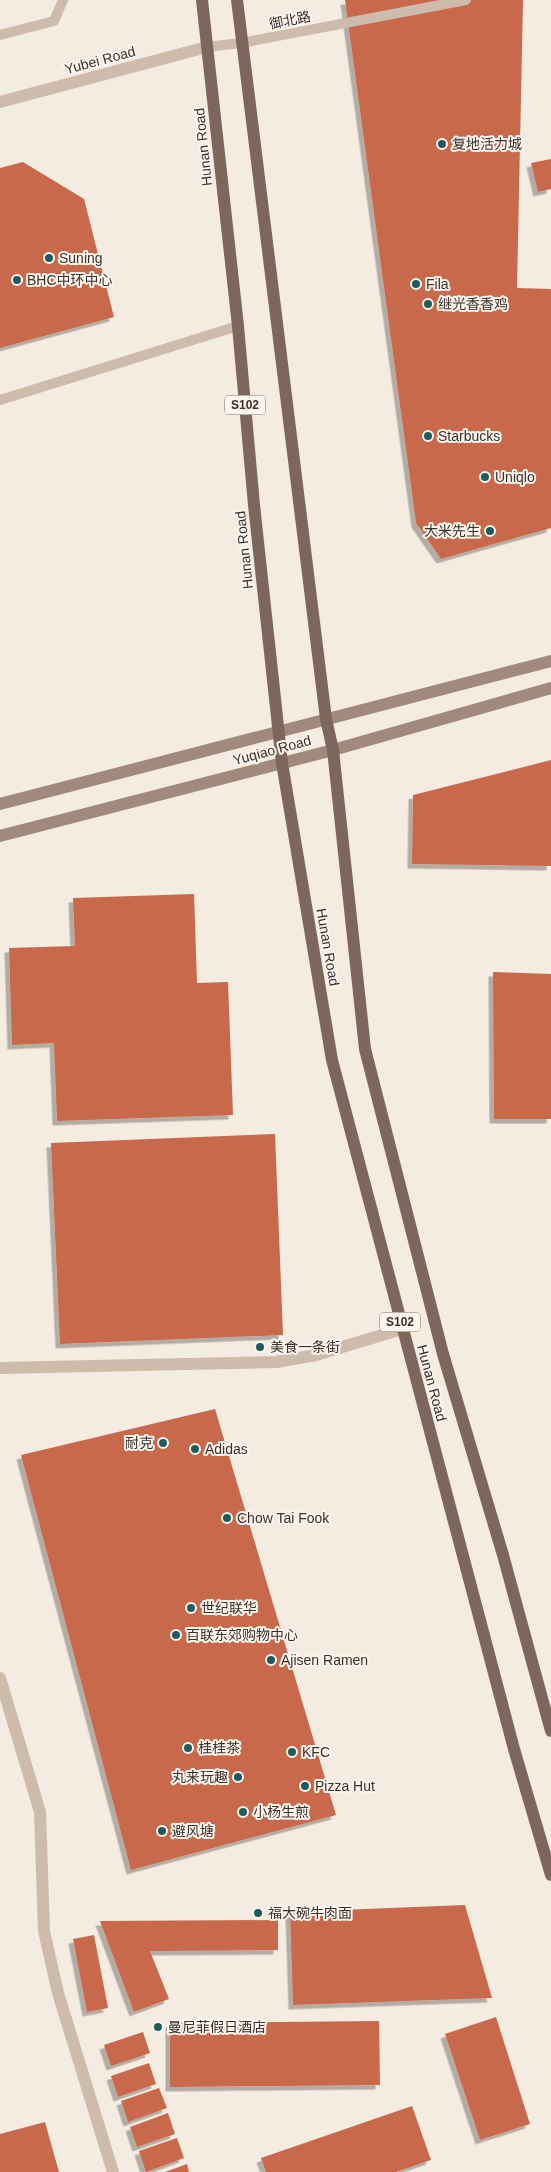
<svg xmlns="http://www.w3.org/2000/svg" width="551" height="2172" font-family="Arial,'Noto Sans SC',sans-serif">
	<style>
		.building { fill: #c8694b; filter: url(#shadow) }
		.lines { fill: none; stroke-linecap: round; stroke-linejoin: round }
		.lane { stroke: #cdbbac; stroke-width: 10 }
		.street { stroke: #cdbbac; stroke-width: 12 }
		.secondary { stroke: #a18a7d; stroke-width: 12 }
		.primary { stroke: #7d675c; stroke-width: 12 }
		.poi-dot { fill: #1f5a5e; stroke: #fbf5ee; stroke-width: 2 }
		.labels { text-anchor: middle; stroke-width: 4; stroke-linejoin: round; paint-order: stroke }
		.shield { fill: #fbf5ee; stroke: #756b66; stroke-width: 1 }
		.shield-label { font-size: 12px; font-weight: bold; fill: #3b302b }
		.street-label { font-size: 14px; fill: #3b302b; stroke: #fbf5ee }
		.poi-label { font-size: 14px; fill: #3b302b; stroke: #fbf5ee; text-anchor: start }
	</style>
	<defs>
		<filter id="shadow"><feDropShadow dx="-4.5" dy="4.5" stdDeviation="0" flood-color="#0004"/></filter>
	</defs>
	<rect width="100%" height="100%" fill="#f4ebe1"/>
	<g class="building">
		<path d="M345 0H523L517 288 551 289V528L441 559 416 523Z"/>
		<path d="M551 159V189L538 192 531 163Z"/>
		<path d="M23 162 84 199 114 317 0 348V168Z"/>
		<path d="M551 760V866L412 864 413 795Z"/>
		<path d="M194 894 197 983 228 982 233 1115 57 1121 54 1043 12 1045 9 948 75 946 73 898Z"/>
		<path d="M493 972 551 974V1119H494Z"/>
		<path d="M275 1134 283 1335 60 1344 51 1143Z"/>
		<path d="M215 1409 336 1815 131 1870 21 1455Z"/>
		<path d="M465 1905 492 1998 293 2005 290 1912Z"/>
		<path d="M278 1920V1950L150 1951 169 1999 134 2012 100 1921Z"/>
		<path d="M94 1935 108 2008 87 2012 73 1939Z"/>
		<path d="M496 2017 530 2124 480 2140 445 2034Z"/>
		<path d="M379 2021 380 2085 170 2087V2023Z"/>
		<path d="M143 2032 150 2053 111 2066 104 2045Z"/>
		<path d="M149 2063 156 2084 118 2097 111 2076Z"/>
		<path d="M159 2088 167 2108 128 2122 121 2101Z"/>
		<path d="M412 2106 431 2160 396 2172H266L261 2158Z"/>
		<path d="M168 2113 175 2134 137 2147 130 2127Z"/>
		<path d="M45 2122 59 2172H0V2134Z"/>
		<path d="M177 2138 184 2158 146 2172 139 2151Z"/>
		<path d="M187 2164 189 2172H165Z"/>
	</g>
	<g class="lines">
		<g class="lane">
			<path d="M0 35 54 21 63 0"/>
			<path d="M207 47 241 43 466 0"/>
			<path d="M0 400 238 326"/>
		</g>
		<g class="street">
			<path d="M0 102 207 47"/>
			<path d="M0 1368 276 1362 316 1355 402 1329"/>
			<path d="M0 1678 40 1812 44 1931 58 1993 113 2172"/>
		</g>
		<g class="secondary">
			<path d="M0 804 551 661"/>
			<path d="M0 836 333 750 551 688"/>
		</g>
		<g class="primary">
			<path d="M202 0 238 326 254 505 282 763 332 1060 514 1749 551 1875"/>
			<path d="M237 0 326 719 333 750 365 1049 443 1354 503 1555 551 1731"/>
		</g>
	</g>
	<g class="poi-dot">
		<circle cx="442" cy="144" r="5"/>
		<circle cx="49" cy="258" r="5"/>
		<circle cx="17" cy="280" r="5"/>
		<circle cx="416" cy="284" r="5"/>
		<circle cx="428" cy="304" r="5"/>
		<circle cx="428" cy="436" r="5"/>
		<circle cx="485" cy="477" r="5"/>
		<circle cx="490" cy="531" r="5"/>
		<circle cx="260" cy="1347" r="5"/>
		<circle cx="163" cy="1443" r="5"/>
		<circle cx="195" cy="1449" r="5"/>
		<circle cx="227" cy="1518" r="5"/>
		<circle cx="191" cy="1608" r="5"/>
		<circle cx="176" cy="1635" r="5"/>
		<circle cx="271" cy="1660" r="5"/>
		<circle cx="188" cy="1748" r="5"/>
		<circle cx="292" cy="1752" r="5"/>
		<circle cx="238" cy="1777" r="5"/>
		<circle cx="305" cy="1786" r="5"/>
		<circle cx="243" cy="1812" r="5"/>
		<circle cx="162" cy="1831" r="5"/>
		<circle cx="258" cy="1913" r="5"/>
		<circle cx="158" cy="2027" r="5"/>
	</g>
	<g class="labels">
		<g class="shield">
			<rect x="225" y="395.5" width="40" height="19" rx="4"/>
			<rect x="380" y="1312.5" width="40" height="19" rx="4"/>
		</g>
		<g class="shield-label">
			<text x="245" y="409">S102</text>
			<text x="400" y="1326">S102</text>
		</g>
		<g class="street-label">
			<text transform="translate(290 20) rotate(-11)" y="5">御北路</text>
			<text transform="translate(100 60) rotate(-15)" y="5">Yubei Road</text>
			<text transform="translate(203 147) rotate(-96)" y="5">Hunan Road</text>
			<text transform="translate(244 550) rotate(-96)" y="5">Hunan Road</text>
			<text transform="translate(272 750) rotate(-15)" y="5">Yuqiao Road</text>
			<text transform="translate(328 947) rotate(80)" y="5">Hunan Road</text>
			<text transform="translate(432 1383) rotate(75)" y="5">Hunan Road</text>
		</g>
		<g class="poi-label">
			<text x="452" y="149">复地活力城</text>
			<text x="59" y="263">Suning</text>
			<text x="27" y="285">BHC中环中心</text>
			<text x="426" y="289">Fila</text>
			<text x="438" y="309">继光香香鸡</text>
			<text x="438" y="441">Starbucks</text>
			<text x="495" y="482">Uniqlo</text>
			<text x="480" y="536" text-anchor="end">大米先生</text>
			<text x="270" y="1352">美食一条街</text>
			<text x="153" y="1448" text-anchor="end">耐克</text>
			<text x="205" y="1454">Adidas</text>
			<text x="237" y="1523">Chow Tai Fook</text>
			<text x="201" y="1613">世纪联华</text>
			<text x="186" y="1640">百联东郊购物中心</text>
			<text x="281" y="1665">Ajisen Ramen</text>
			<text x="198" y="1753">桂桂茶</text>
			<text x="302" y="1757">KFC</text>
			<text x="228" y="1782" text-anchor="end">丸来玩趣</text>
			<text x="315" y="1791">Pizza Hut</text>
			<text x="253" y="1817">小杨生煎</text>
			<text x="172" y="1836">避风塘</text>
			<text x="268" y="1918">福大碗牛肉面</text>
			<text x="168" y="2032">曼尼菲假日酒店</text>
		</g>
	</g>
</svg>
